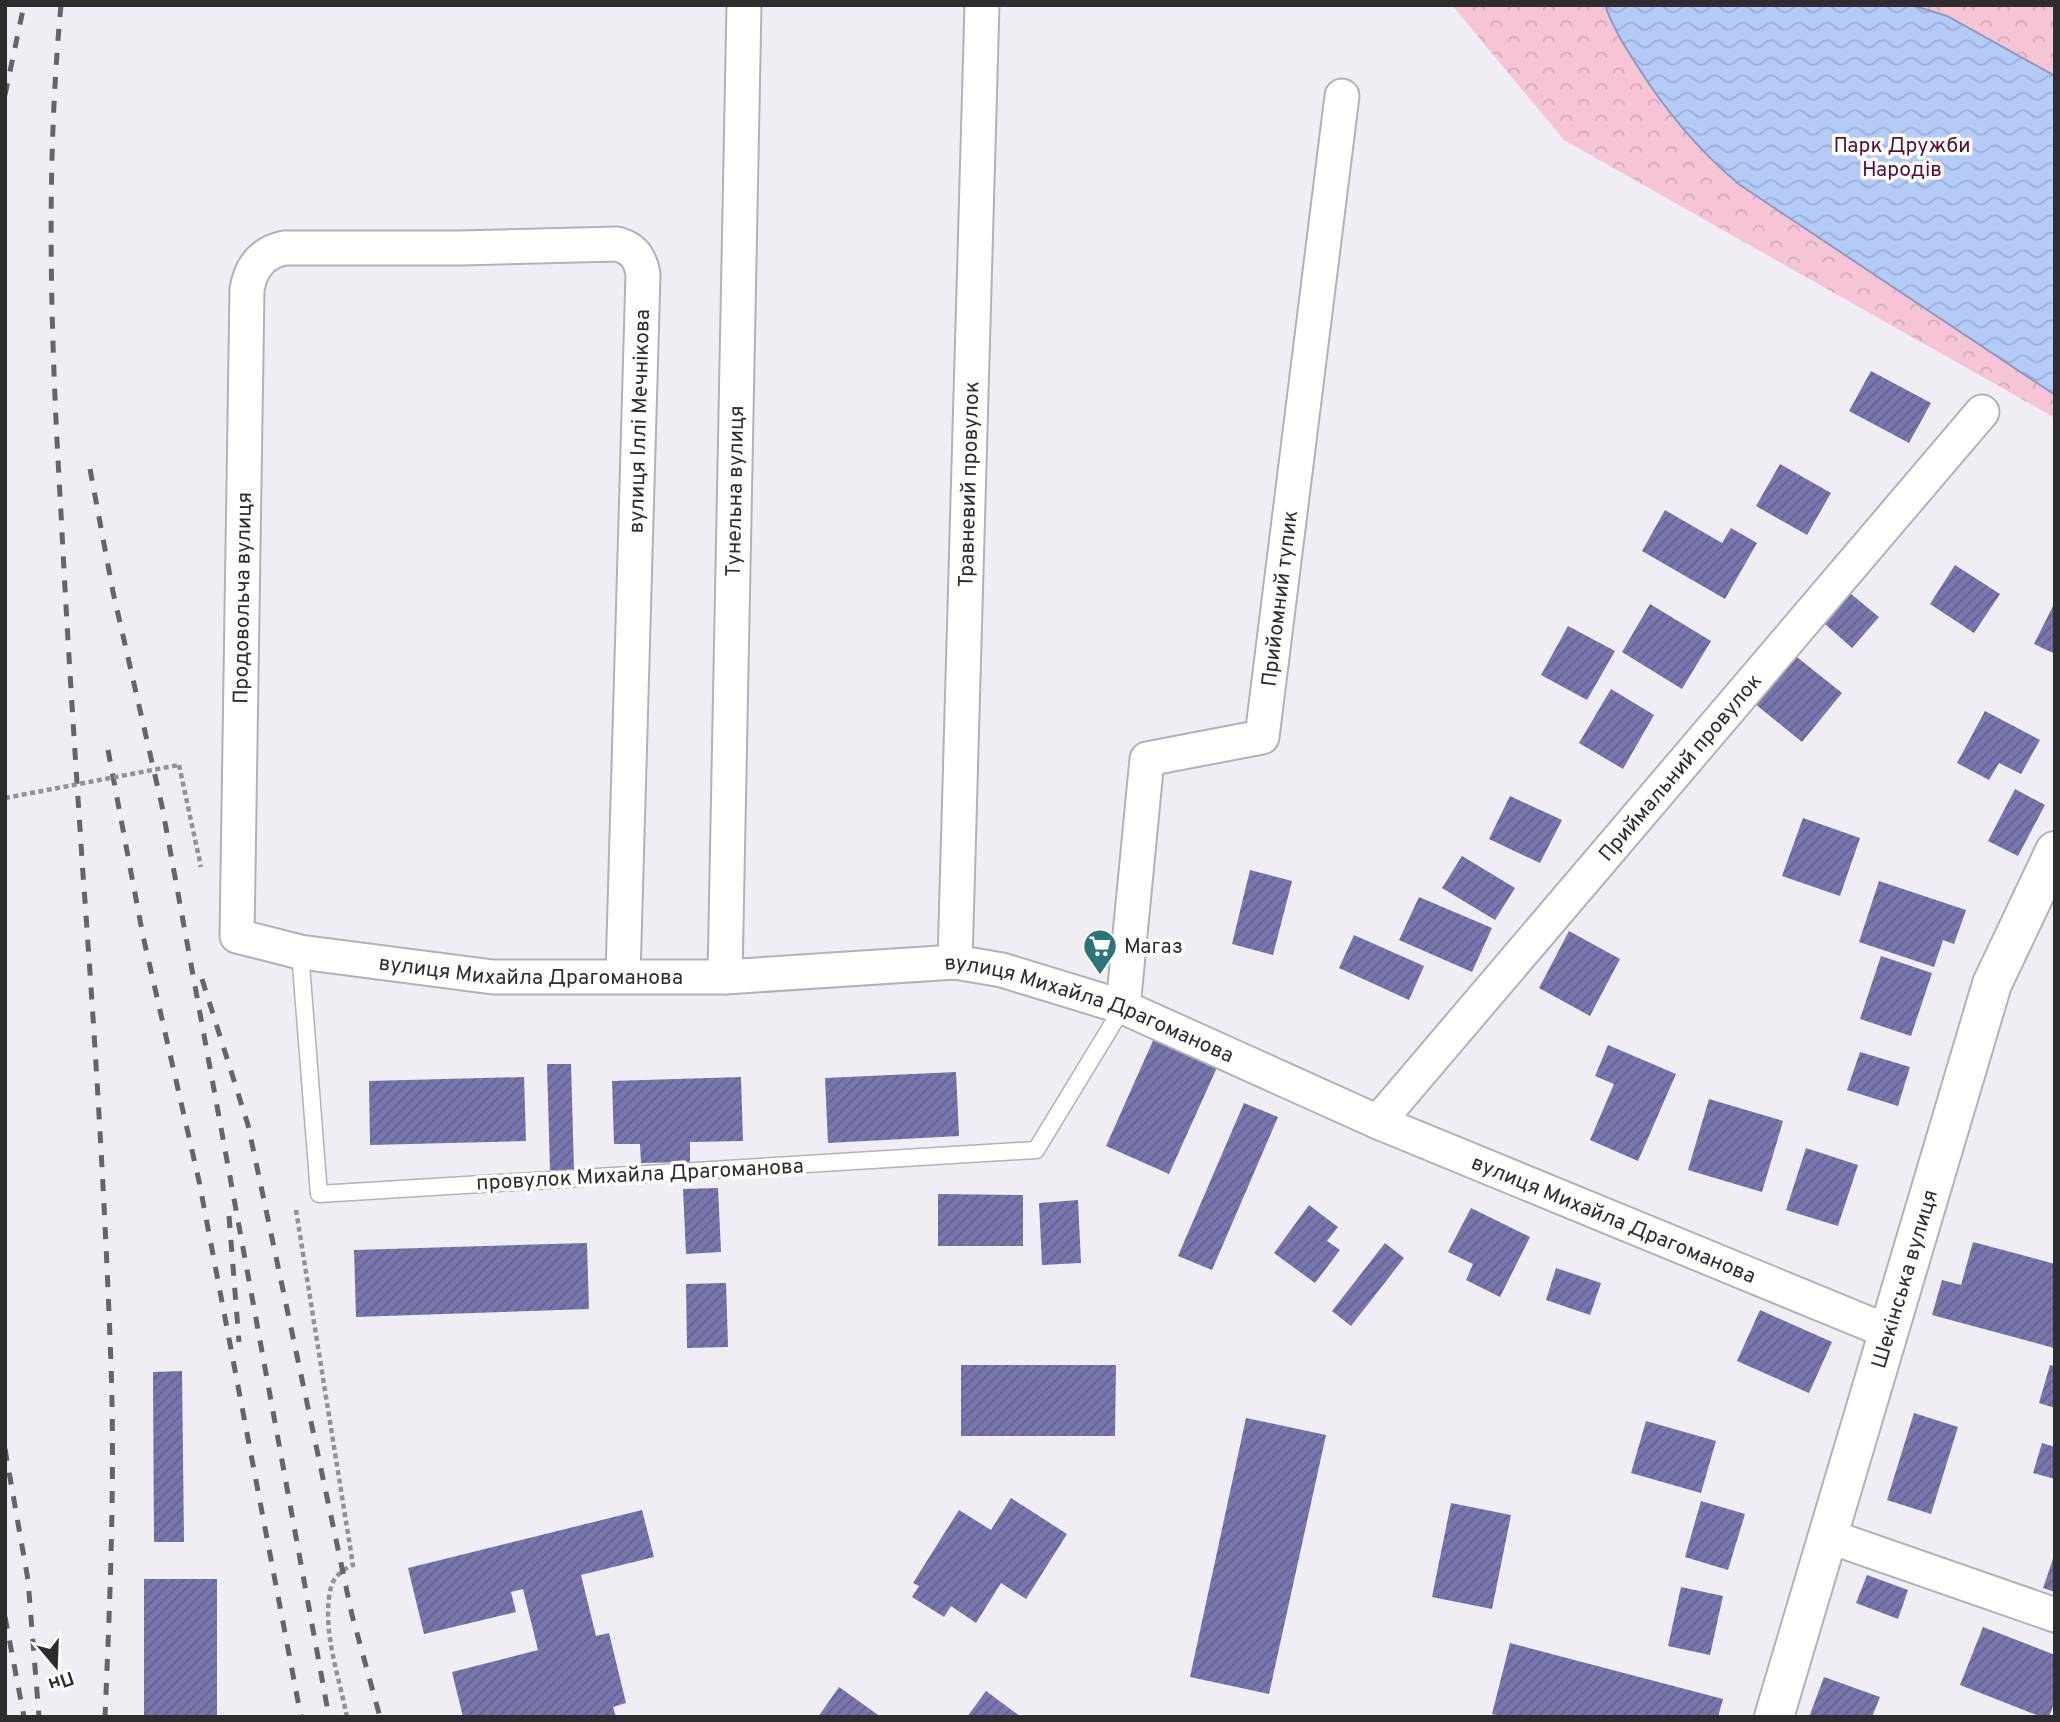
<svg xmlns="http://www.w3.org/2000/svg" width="2060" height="1722" font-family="Overpass,sans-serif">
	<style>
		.park { fill: url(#park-crowns) }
		.water { fill: url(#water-waves); stroke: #8c9bbc; stroke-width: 2 }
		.building { fill: url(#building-hatch) }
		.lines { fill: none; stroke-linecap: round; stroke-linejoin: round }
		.service-casing { stroke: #b4b0b7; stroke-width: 19 }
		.minor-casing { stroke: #b4b0b7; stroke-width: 37 }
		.secondary-casing { stroke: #b4b0b7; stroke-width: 42 }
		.path { stroke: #939096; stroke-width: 4.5; stroke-dasharray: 5 3.5; stroke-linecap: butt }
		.service { stroke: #fff; stroke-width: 16 }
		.minor { stroke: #fff; stroke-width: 33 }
		.secondary { stroke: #fff; stroke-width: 38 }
		.rail { stroke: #676469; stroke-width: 5; stroke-dasharray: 12 12; stroke-linecap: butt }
		.path-bridge { stroke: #939096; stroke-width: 4.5; stroke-dasharray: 5 3.5; stroke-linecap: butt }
		.labels { text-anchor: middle; stroke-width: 7; stroke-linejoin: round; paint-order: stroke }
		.park-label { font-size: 21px; fill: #5a0c34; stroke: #fff }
		.street-label { font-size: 21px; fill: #2e2c2f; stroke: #fff }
		.poi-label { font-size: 21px; fill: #2e2c2f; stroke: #fff; text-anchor: start }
	</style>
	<defs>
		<pattern id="park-crowns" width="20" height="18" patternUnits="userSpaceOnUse" patternTransform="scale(1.75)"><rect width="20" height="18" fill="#f5c4d5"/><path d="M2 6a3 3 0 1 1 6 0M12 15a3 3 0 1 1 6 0" fill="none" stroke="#d2a9b7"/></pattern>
		<pattern id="water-waves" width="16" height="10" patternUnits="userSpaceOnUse" patternTransform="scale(1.75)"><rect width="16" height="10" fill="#b4cbf8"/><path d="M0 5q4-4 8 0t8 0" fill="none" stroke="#9baed5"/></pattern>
		<pattern id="building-hatch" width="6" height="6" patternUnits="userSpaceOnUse" patternTransform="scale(1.75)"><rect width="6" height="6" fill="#7975ad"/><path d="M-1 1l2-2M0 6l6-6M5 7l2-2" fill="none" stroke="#64608d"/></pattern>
	</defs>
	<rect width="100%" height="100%" fill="#f1edf5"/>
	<path class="park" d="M1452 5H2055V418L1564 140Z"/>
	<path class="water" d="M1605 5H1912L1947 16 2055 76V395L1740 185C1699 151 1667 113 1638 67 1625 47 1613 28 1605 5Z"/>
	<g class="building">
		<path d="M1871 371 1931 403 1909 443 1849 411Z"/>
		<path d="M1780 464 1831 493 1807 535 1756 506Z"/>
		<path d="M1665 510 1722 543 1731 528 1757 543 1725 599 1642 551Z"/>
		<path d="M1955 565 2000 594 1974 633 1930 604Z"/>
		<path d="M1851 594 1879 617 1852 648 1825 624Z"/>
		<path d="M2055 602V654L2034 644Z"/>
		<path d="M1650 604 1711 641 1682 689 1622 652Z"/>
		<path d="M1568 626 1615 651 1587 700 1541 675Z"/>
		<path d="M1793 654 1842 693 1802 742 1754 703Z"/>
		<path d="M1611 689 1654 715 1623 769 1579 743Z"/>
		<path d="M1985 711 2040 740 2021 774 1999 763 1989 780 1957 763Z"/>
		<path d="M2015 789 2045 805 2018 856 1988 841Z"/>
		<path d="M1510 796 1562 820 1540 863 1489 839Z"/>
		<path d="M1803 818 1860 838 1840 896 1782 876Z"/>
		<path d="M1462 856 1515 888 1495 920 1442 888Z"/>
		<path d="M1250 870 1292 881 1273 955 1232 944Z"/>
		<path d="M1879 881 1966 910 1954 944 1943 940 1934 967 1859 942Z"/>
		<path d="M1419 897 1492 928 1472 972 1399 940Z"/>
		<path d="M1569 931 1620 959 1590 1016 1539 988Z"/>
		<path d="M1354 935 1424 966 1409 1000 1339 968Z"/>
		<path d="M1881 956 1932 973 1911 1036 1860 1019Z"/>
		<path d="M1156 1034 1219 1063 1169 1174 1106 1146Z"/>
		<path d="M1608 1045 1676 1074 1638 1161 1590 1140 1614 1084 1595 1076Z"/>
		<path d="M1860 1052 1910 1067 1898 1106 1847 1090Z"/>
		<path d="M547 1064H571L574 1170H550Z"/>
		<path d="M956 1072 959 1136 828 1143 825 1078Z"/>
		<path d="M524 1077 526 1141 370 1145 369 1081Z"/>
		<path d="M741 1077 743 1141 690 1142V1162L641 1163 640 1144H614L612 1081Z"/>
		<path d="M1709 1099 1783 1121 1762 1192 1688 1170Z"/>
		<path d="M1244 1103 1278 1117 1212 1270 1178 1256Z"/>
		<path d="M1806 1148 1858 1165 1838 1226 1786 1210Z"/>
		<path d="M718 1188 721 1252 686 1254 683 1189Z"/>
		<path d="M938 1194 1023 1195V1246H938Z"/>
		<path d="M1078 1200 1081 1263 1042 1265 1039 1203Z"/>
		<path d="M1309 1205 1338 1227 1327 1241 1340 1250 1315 1283 1274 1253Z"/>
		<path d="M1471 1208 1530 1237 1500 1297 1466 1280 1473 1264 1448 1252Z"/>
		<path d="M1973 1242 2055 1264 2054 1348 1932 1315 1942 1280 1961 1285Z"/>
		<path d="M587 1243 589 1309 356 1317 354 1250Z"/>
		<path d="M1385 1243 1404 1258 1351 1326 1332 1311Z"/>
		<path d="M1556 1268 1601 1283 1590 1315 1546 1300Z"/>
		<path d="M726 1283 728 1347 687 1348 686 1284Z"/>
		<path d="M1760 1310 1832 1342 1809 1393 1737 1361Z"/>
		<path d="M961 1365H1116L1115 1436H961Z"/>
		<path d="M2050 1365 2055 1366V1408L2039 1403Z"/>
		<path d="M182 1371 184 1542H154L153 1372Z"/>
		<path d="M1914 1413 1958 1427 1931 1514 1887 1500Z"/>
		<path d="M1246 1418 1326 1435 1269 1694 1190 1677Z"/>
		<path d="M1646 1421 1716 1441 1701 1493 1631 1473Z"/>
		<path d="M2042 1443 2055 1447V1479L2033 1473Z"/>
		<path d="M1011 1498 1067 1534 1026 1599 1001 1583 976 1623 951 1606 944 1617 912 1597 919 1586 913 1583 959 1510 991 1530Z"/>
		<path d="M1701 1501 1745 1514 1728 1570 1685 1557Z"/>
		<path d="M1451 1503 1511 1515 1492 1609 1432 1597Z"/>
		<path d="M642 1510 654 1557 581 1575 596 1636 609 1633 626 1703 613 1707 616 1717H463L452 1672 538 1650 523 1589 511 1592 516 1612 424 1634 408 1568Z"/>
		<path d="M2054 1556H2055V1592L2043 1588Z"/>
		<path d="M1867 1575 1908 1590 1898 1619 1856 1603Z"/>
		<rect x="144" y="1579" width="73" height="138"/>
		<path d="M1681 1587 1723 1596 1710 1655 1668 1646Z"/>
		<path d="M1983 1627 2055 1655V1701L2049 1717H2042L1960 1685Z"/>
		<path d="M1510 1643 1723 1699 1718 1717H1503L1492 1714Z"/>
		<path d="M1824 1677 1880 1697 1872 1717H1809Z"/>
		<path d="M839 1687 881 1717H818Z"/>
		<path d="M986 1691 1021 1717H967Z"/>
	</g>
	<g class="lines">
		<g class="service-casing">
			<path id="service" d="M300 952 319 1194 1036 1150 1123 1007"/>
		</g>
		<g class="minor-casing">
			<g id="minor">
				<path id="s1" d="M955 962 982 5"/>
				<path id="s2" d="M623 976 643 274C640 257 633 248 617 244L460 248H284C262 253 251 267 247 289L237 936 300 952 493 977H725L955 962 1002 970 1123 1007 1378 1122 1889 1332"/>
				<path id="s3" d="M725 977 744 5"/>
				<path id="s4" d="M1123 1007 1147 759 1262 737 1342 96"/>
				<path id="s5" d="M1378 1122 1982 412"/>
				<path d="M1828 1536 2055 1615"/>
			</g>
		</g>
		<g class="secondary-casing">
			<g id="secondary">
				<path id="s6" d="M1774 1717 1992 984 2055 851"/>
			</g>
		</g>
		<g class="path">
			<path d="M179 765 201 867"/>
			<path d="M296 1210 353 1565C344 1569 334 1576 331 1587 321 1628 339 1676 347 1717"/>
		</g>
		<use href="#service" class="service"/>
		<use href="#minor" class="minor"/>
		<use href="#secondary" class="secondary"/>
		<g class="rail">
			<path d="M61 5C45 174 51 344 61 513 67 633 75 753 83 874 95 1037 105 1200 111 1364 115 1481 110 1600 105 1717"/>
			<path d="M5 95 24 5"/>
			<path d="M90 469 113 592 162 806 329 1717"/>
			<path d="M108 750 143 936 199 1181 301 1717"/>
			<path d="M202 979 248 1125 352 1615 380 1717"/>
			<path d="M229 1216 239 1342"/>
			<path d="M5 1449 28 1580 39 1717"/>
			<path d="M5 1617 24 1717"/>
		</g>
		<path class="path-bridge" d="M5 798 179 765"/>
	</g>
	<defs>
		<g id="supermarket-pin" transform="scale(1.75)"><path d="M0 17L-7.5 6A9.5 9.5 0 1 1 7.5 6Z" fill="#2b7576" stroke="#fff"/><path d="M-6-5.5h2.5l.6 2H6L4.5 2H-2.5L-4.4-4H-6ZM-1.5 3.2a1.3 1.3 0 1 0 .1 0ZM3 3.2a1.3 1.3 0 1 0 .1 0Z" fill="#fff"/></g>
	</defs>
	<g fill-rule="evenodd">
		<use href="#supermarket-pin" x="1100" y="946"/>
	</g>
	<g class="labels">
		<g class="park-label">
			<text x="1902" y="152">Парк Дружби<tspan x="1902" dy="24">Народів</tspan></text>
		</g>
		<g class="street-label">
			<text dy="7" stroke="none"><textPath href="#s2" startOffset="555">вулиця Іллі Мечнікова</textPath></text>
			<text dy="7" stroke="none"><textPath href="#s1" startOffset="478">Травневий провулок</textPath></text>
			<text dy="7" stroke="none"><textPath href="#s3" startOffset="486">Тунельна вулиця</textPath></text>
			<text transform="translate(242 598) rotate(-89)" y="7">Продовольча вулиця</text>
			<text dy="7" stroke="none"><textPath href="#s4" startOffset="506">Прийомний тупик</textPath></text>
			<text dy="7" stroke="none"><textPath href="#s5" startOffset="466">Приймальний провулок</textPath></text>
			<text dy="7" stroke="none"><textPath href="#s2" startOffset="2081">вулиця Михайла Драгоманова</textPath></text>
			<text dy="7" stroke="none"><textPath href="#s2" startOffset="2648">вулиця Михайла Драгоманова</textPath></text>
			<text transform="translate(640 1174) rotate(-3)" y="7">провулок Михайла Драгоманова</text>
			<text dy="7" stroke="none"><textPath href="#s2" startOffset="3215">вулиця Михайла Драгоманова</textPath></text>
			<text dy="7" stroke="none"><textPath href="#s6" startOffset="457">Шекінська вулиця</textPath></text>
		</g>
		<g class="poi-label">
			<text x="1124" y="953">Магаз</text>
		</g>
	</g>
	<rect width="2060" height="1722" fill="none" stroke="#2e2c2f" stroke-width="14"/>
	<g transform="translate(56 1666) rotate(161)" stroke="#ffffff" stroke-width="5" paint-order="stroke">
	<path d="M0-5L12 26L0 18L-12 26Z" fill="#2e2c2f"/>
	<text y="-10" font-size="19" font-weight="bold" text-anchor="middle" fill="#2e2c2f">Пн</text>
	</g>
</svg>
